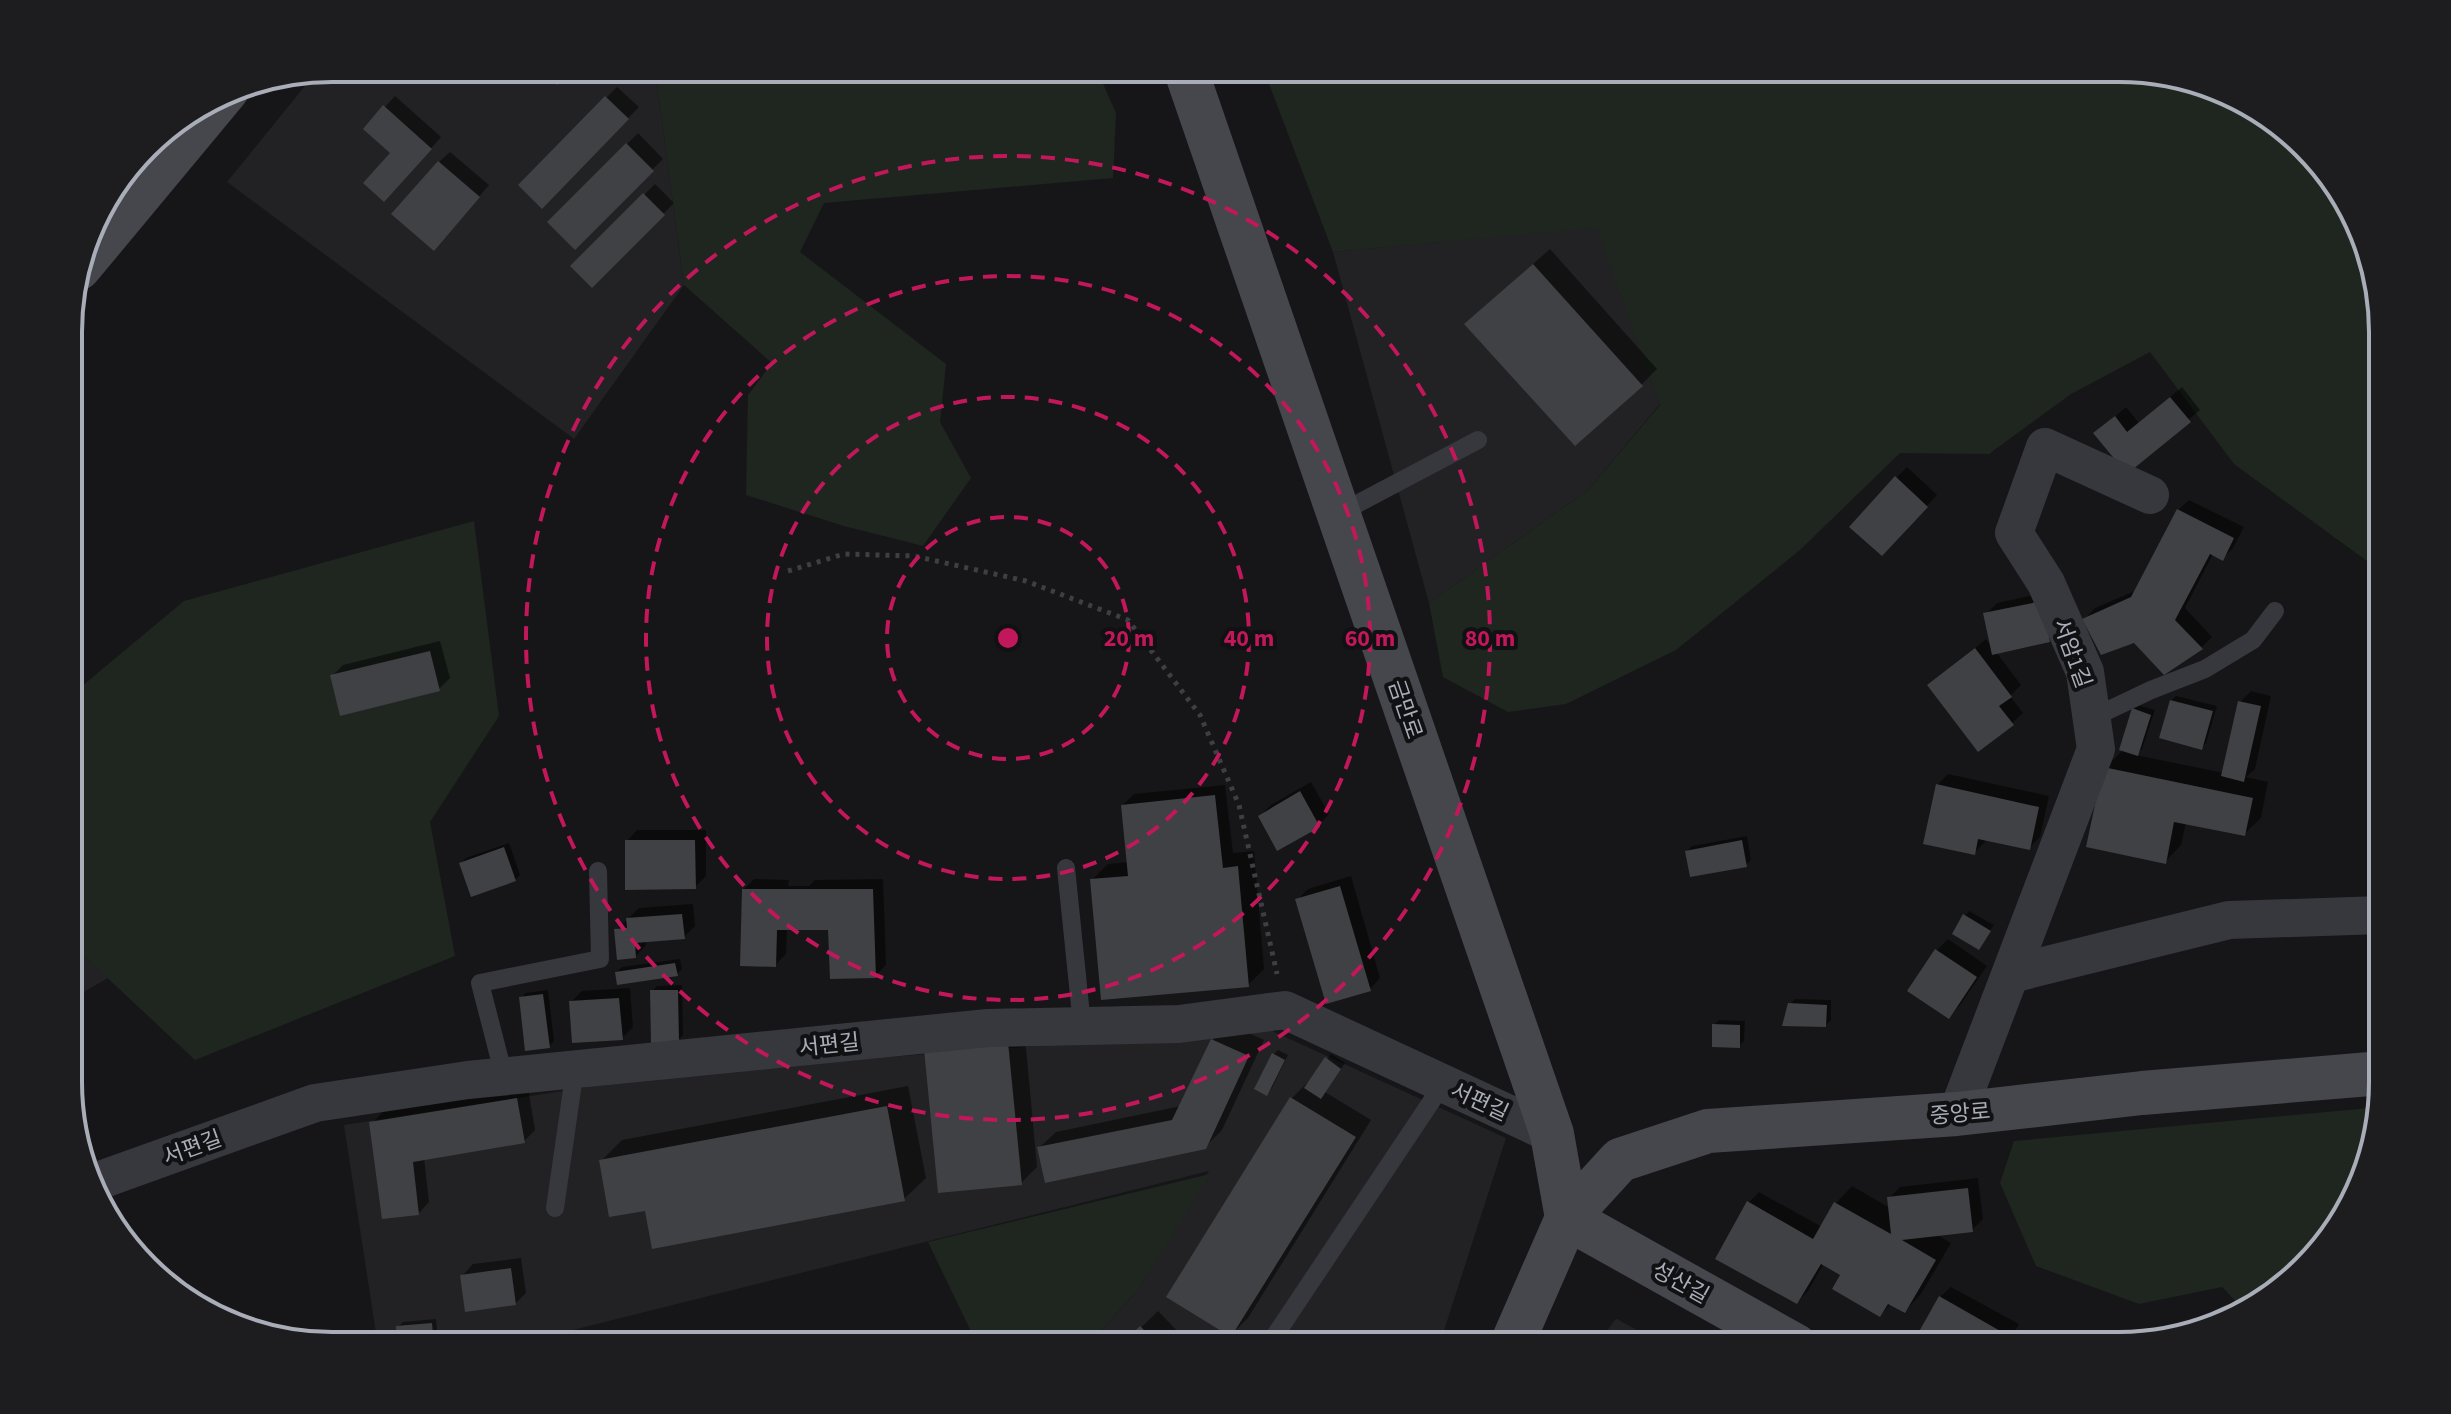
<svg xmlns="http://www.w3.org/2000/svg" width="2451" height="1414" font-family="'Source Sans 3','Noto Sans KR',sans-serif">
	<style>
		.built { fill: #222225 }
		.green { fill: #1e261f }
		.shadow { fill: #0007 }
		.building { fill: #404145 }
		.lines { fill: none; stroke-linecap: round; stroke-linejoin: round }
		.path { stroke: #3d3f44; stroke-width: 5; stroke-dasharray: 4 6; stroke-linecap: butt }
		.lane { stroke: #37383d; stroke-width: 18 }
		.street { stroke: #37383d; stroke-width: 38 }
		.secondary { stroke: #45474d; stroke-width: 44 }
		.ring { fill: none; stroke: #c2185b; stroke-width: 4; stroke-dasharray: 14 10 }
		.labels { text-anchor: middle; stroke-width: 8; stroke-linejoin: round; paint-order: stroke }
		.street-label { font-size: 22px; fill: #a8adb8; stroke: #111113 }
		.rim { fill: none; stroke: #a8adb8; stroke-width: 4 }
		.centre { fill: #c2185b; stroke: #111113; stroke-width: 4 }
		.ring-label { font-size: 24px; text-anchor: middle; font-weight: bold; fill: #c2185b; stroke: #111113; stroke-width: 8; stroke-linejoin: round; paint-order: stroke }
	</style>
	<rect width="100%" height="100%" fill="#161618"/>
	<g class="built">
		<path d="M332 68H659L656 77 684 285 574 439 227 182 317 71Z"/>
		<path d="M1596 227 1660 404 1588 490 1429 603 1333 252Z"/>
		<path d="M70 943 108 978 70 1000Z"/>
		<path d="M1268 1029 1506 1138 1439 1346H1087L1138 1290 1209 1171 509 1346H378L344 1125 607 1084 862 1059Z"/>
		<path d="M1616 1319H1617L1666 1346H1595Z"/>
	</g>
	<g class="green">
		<path d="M659 68H1096L1116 113 1113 178 824 203 800 252 946 364 940 422 971 478 923 546 844 526 746 495 748 395 772 363 684 285 656 77Z"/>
		<path d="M1263 68H2119L2251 103 2339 186 2382 314V572L2234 464 2150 352 2071 394 1989 454 1900 453 1800 550 1676 650 1566 704 1508 712 1443 677 1429 603 1588 490 1660 405 1596 228 1333 252Z"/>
		<path d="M474 521 499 716 430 822 455 956 195 1060 70 943V696L184 601Z"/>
		<path d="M2380 1107 2348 1214 2251 1310 2246 1312 2222 1287 2139 1304 2036 1266 2000 1183 2014 1141Z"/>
		<path d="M1210 1174 1138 1290 1087 1346H978L928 1242Z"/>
	</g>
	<g class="shadow">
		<path d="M617 87 639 107 542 206 520 185Z"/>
		<path d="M395 96 441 137 395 189 393 153 385 107Z"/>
		<path d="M638 133 663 159 575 247 550 222Z"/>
		<path d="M450 152 489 185 445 237 439 162Z"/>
		<path d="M655 184 674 203 592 285 573 266Z"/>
		<path d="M1550 249 1657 369 1641 385 1483 308Z"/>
		<path d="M2182 387 2200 410 2127 471 2096 433 2126 407 2139 423Z"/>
		<path d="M1907 467 1937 495 1893 543 1896 478Z"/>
		<path d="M2189 500 2244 527 2233 548 2223 558 2213 554 2185 608 2212 637 2202 647 2164 672 2135 641 2085 619 2095 608 2137 590 2178 510Z"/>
		<path d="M2052 591 2060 630 2049 641 1996 652 2021 685 2010 696 2023 713 2012 723 1929 685 1986 639 1992 647 1986 614 1997 603Z"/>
		<path d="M440 641 450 678 439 689 332 676 343 665Z"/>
		<path d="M2251 691 2271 696 2255 769 2246 777 2268 782 2261 818 2244 834 2186 822 2181 845 2165 862 2105 768 2123 750 2133 709 2138 705 2155 710 2142 749 2136 755 2224 773 2240 702Z"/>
		<path d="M2176 696 2217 706 2206 743 2201 748 2171 701Z"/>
		<path d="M1948 774 2049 796 2040 837 2029 848 1986 839 1985 842 1974 853 1937 785Z"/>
		<path d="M1311 782 1329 814 1319 825 1260 816 1271 805Z"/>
		<path d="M1225 785 1233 853 1254 851 1264 969 1248 985 1092 880 1108 864 1129 862 1123 805 1134 794Z"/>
		<path d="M637 830H706V876L695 887 627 841Z"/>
		<path d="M1747 836 1751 860 1746 865 1688 851 1692 846Z"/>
		<path d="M509 843 520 875 515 880 461 863 466 858Z"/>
		<path d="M1351 876 1380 978 1370 989 1297 900 1308 889Z"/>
		<path d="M754 879 789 880 788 886H809L815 880 883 879 886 965 875 976 830 928 787 929 786 954 775 965 744 889Z"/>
		<path d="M693 904 695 926 684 937 646 940V945L636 956 616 930 639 908Z"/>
		<path d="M1969 911 1994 925 1979 947 1965 916Z"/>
		<path d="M1948 939 1987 966 1960 1005 1949 1016 1937 950Z"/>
		<path d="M680 959 682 969 677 974 617 972 622 967Z"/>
		<path d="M682 985 683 1035 678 1040 652 991 657 986Z"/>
		<path d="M630 988 633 1027 622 1038 571 1002 582 991Z"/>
		<path d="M548 990 554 1041 549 1046 521 998 526 993Z"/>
		<path d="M1795 999 1831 1000V1020L1826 1025 1790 1004Z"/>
		<path d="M1719 1020 1745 1021 1744 1041 1739 1046 1714 1025Z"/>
		<path d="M1229 1024 1264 1040 1222 1130 1205 1147 1039 1148 1056 1132 1181 1106 1213 1040Z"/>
		<path d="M1024 1026 1037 1167 1021 1183 926 1050Z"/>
		<path d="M1278 1050 1288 1055 1272 1088 1267 1093 1273 1055Z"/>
		<path d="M1331 1054 1345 1063 1325 1092 1371 1120 1248 1318 1231 1335 1292 1098 1308 1082 1310 1083Z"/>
		<path d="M908 1086 926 1178 904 1199 647 1208 601 1161 622 1140Z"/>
		<path d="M528 1088 535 1130 524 1141 424 1158 429 1202 419 1213 372 1123 383 1112Z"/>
		<path d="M1978 1178 1983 1219 1972 1230 1936 1234 1951 1243 1921 1294 1905 1311 1892 1303 1880 1315 1843 1274 1824 1263 1808 1291 1797 1302 1749 1202 1759 1192 1822 1227 1836 1203 1852 1186 1890 1208 1889 1198 1900 1187Z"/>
		<path d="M521 1258 526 1293 515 1304 463 1275 473 1264Z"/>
		<path d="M1951 1287 2019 1324 2007 1345 1914 1346 1940 1297Z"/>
		<path d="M1158 1311 1192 1346H1122Z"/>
		<path d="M436 1319 438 1343 435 1346H399L398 1327 403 1322Z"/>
		<path d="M2076 1334 2104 1345H2065Z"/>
	</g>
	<g class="building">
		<path d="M357 68H384L373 81Z"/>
		<path d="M537 68H572L557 85Z"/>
		<path d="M605 96 629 119 542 209 518 185Z"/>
		<path d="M383 105 432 149 384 202 363 183 390 153 363 129Z"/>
		<path d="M626 143 654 171 575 250 547 222Z"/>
		<path d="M438 161 480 197 434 251 391 214Z"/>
		<path d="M643 193 665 215 592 288 570 266Z"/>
		<path d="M1533 264 1643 386 1575 446 1464 324Z"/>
		<path d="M2170 397 2191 422 2127 474 2093 433 2115 416 2127 432Z"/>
		<path d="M1895 476 1928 507 1882 556 1849 527Z"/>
		<path d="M2177 509 2234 538 2223 561 2210 554 2175 620 2203 649 2164 675 2134 643 2101 655 2082 619 2131 597Z"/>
		<path d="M2042 601 2050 642 1992 655 1983 613Z"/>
		<path d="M1975 648 2012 697 1999 706 2014 725 1978 752 1927 685Z"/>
		<path d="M430 651 440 691 340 716 330 675Z"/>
		<path d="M2170 700 2213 711 2202 750 2159 738Z"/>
		<path d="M2238 701 2261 706 2244 782 2221 776Z"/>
		<path d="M2132 708 2151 715 2138 756 2119 750Z"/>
		<path d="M2103 767 2253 798 2245 836 2174 822 2166 864 2086 847Z"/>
		<path d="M1936 784 2039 807 2030 850 1978 839 1975 855 1923 844Z"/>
		<path d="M1300 791 1320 827 1277 851 1258 816Z"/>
		<path d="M1215 795 1223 868 1238 866 1249 987 1101 1000 1090 879 1128 876 1121 805Z"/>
		<path d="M625 840H695L696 889 625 890Z"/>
		<path d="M1742 840 1747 867 1690 877 1685 851Z"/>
		<path d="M504 847 516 881 471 897 459 863Z"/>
		<path d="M1340 886 1371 991 1326 1004 1295 899Z"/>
		<path d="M742 889H873L876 978 830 979 828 930H777L776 967 740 966Z"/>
		<path d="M682 914 685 939 635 943 636 958 617 960 614 929 627 928 626 918Z"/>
		<path d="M1963 914 1991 931 1979 950 1952 934Z"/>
		<path d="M1935 949 1977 977 1949 1019 1907 991Z"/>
		<path d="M675 963 678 976 617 985 615 972Z"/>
		<path d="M650 990H678L679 1042 651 1043Z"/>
		<path d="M543 994 550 1048 525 1051 519 997Z"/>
		<path d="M619 998 623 1040 572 1043 569 1001Z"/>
		<path d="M1788 1003 1827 1005 1826 1027 1782 1026Z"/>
		<path d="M1712 1024 1740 1025V1048L1712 1047Z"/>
		<path d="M1211 1039 1249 1056 1206 1149 1045 1183 1037 1147 1172 1120Z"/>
		<path d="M1008 1042 1022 1185 938 1193 924 1049Z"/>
		<path d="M1272 1053 1285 1060 1267 1096 1254 1089Z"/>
		<path d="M1325 1057 1341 1069 1321 1099 1304 1088Z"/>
		<path d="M1290 1097 1356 1137 1231 1337 1166 1297Z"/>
		<path d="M517 1098 525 1143 413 1162 419 1215 382 1219 369 1122Z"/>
		<path d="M887 1106 905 1201 652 1249 645 1211 609 1217 599 1160Z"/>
		<path d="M1968 1188 1973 1232 1902 1240 1936 1260 1905 1313 1888 1304 1880 1317 1832 1289 1840 1275 1821 1264 1797 1304 1715 1259 1747 1201 1813 1239 1834 1202 1891 1234 1887 1197Z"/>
		<path d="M511 1268 516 1305 465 1312 460 1275Z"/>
		<path d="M1939 1296 2009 1336 2004 1345 1911 1346Z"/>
		<path d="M432 1323 434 1346H397L396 1326Z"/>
		<path d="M1140 1326 1160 1346H1120Z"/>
	</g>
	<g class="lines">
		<path class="path" d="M788 571 844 554 914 556 1026 581 1128 620 1200 715 1239 805 1277 974"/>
		<g class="lane">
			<path d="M1338 514 1478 440"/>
			<path d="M2092 718 2151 690 2205 669 2253 640 2275 611"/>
			<path d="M1066 868 1082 1025"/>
			<path d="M504 1076 480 983 600 959 598 871"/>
			<path d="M555 1208 575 1069"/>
			<path d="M1268 1346 1443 1084"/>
		</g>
		<g class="street">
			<path d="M2011 974 2229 920 2382 915"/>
			<path d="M1957 1114 2096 749 2085 672 2046 583 2014 533 2045 447 2150 495"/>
			<path d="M95 1182 315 1103 468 1080 988 1028 1179 1024 1285 1010 1552 1134"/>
		</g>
		<g class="secondary">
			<path d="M1185 68 1552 1134 1567 1218"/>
			<path d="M79 268 227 90"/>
			<path d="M1567 1218 1796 1346"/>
			<path d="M1511 1346 1567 1218 1620 1160 1708 1131 1957 1114 2142 1093 2382 1073"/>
		</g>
	</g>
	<g class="ring">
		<circle cx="1008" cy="638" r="121"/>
		<circle cx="1008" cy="638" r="241"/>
		<circle cx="1008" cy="638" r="362"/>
		<circle cx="1008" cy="638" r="482"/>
	</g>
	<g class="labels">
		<g class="street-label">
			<text transform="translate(2073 653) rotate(70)" y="8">서암1길</text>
			<text transform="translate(1406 709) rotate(71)" y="8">금만로</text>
			<text transform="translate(829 1044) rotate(-6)" y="8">서편길</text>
			<text transform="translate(1480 1101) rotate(25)" y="8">서편길</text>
			<text transform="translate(1960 1113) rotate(-5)" y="8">중앙로</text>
			<text transform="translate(192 1147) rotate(-20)" y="8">서편길</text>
			<text transform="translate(1681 1282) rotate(29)" y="8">성산길</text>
		</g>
	</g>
	<path d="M0 0H2451V1414H0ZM332 82H2119A250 250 0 0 1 2369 332V1082A250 250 0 0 1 2119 1332H332A250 250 0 0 1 82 1082V332A250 250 0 0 1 332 82Z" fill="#1d1d20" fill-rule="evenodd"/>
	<path class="rim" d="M332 82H2119A250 250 0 0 1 2369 332V1082A250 250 0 0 1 2119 1332H332A250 250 0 0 1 82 1082V332A250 250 0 0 1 332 82Z"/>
	<circle cx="1008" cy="638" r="12" class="centre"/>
	<g class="ring-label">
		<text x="1129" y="646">20 m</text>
		<text x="1249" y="646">40 m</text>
		<text x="1370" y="646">60 m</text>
		<text x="1490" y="646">80 m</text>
	</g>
</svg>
